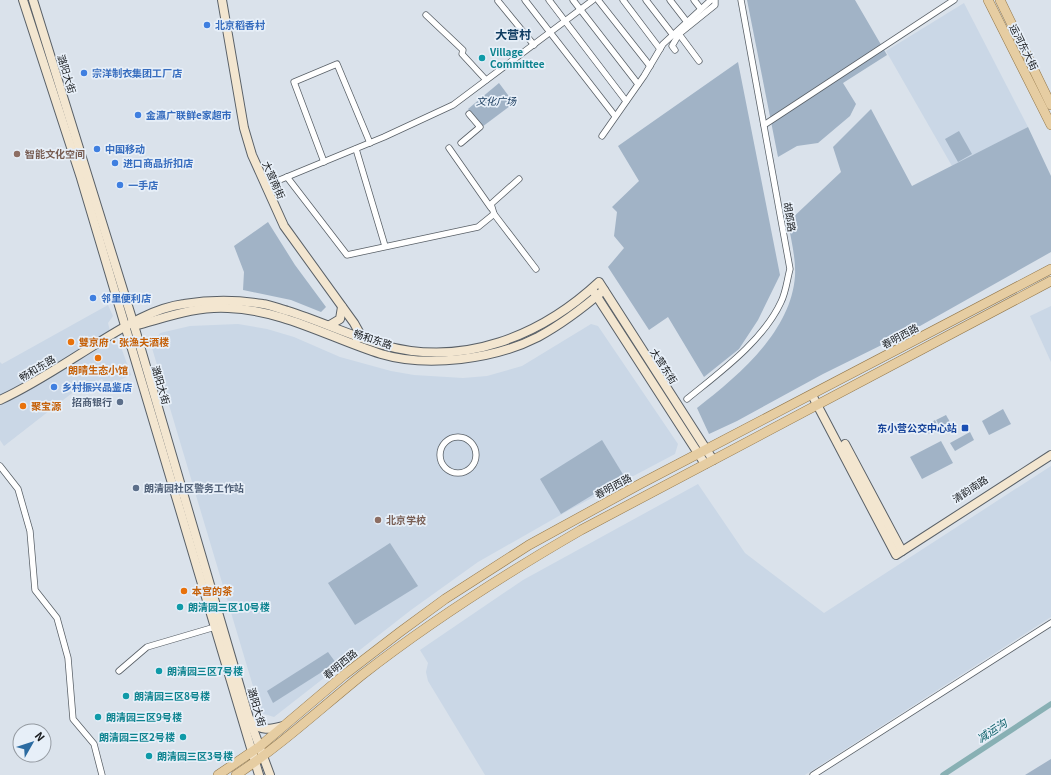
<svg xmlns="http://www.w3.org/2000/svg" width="1051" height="775" font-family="Georgia,'Noto Sans SC',serif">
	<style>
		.built { fill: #cad7e6 }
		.green { fill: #a1b3c6 }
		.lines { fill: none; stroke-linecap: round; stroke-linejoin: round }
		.canal { stroke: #88b0b4; stroke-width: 5.5 }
		.street-casing { stroke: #596067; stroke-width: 7 }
		.secondary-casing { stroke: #596067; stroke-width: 10 }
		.primary-casing { stroke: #94794c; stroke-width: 10 }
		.street { stroke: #fff; stroke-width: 5.5 }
		.secondary { stroke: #f3e6d0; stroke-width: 8 }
		.primary { stroke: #e6cda2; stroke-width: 9 }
		.shop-dot { fill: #3f7fe0; stroke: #e7eff8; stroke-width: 1.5 }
		.culture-dot { fill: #0f9aa8; stroke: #e7eff8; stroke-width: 1.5 }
		.education-dot { fill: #8d6e63; stroke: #e7eff8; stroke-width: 1.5 }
		.food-dot { fill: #e8710a; stroke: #e7eff8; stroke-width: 1.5 }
		.service-dot { fill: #5c6f8a; stroke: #e7eff8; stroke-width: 1.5 }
		.transit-dot { fill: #1a4fb4; stroke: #e7eff8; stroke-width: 1.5 }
		.labels { text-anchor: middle; stroke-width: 3.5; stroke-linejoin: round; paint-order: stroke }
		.shop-label { font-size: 10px; font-weight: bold; fill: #366cbe; stroke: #e7eff8; text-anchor: start }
		.street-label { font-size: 10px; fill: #181b1e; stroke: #e7eff8 }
		.culture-label { font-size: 10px; font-weight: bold; fill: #0d838f; stroke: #e7eff8; text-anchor: start }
		.park-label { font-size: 10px; font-style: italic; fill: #113457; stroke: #e7eff8 }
		.education-label { font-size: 10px; font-weight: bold; fill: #785e54; stroke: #e7eff8; text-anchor: start }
		.food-label { font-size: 10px; font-weight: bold; fill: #c56008; stroke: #e7eff8; text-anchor: start }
		.service-label { font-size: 10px; font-weight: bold; fill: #4e5e75; stroke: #e7eff8; text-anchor: end }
		.transit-label { font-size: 10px; font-weight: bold; fill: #164399; stroke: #e7eff8; text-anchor: end }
		.water-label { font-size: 11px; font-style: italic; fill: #10626b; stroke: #e7eff8 }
		.quarter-label { font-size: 12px; font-weight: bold; fill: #0f3c61; stroke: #e7eff8 }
	</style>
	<rect width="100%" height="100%" fill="#dae2eb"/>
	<g class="built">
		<path d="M964 3 1028 127 952 166 886 51Z"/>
		<path d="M108 305 113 316 108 323 113 343 121 347 131 375 107 386 102 379 76 390 4 446 0 440V362L2 364Z"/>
		<path d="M1051 306V362L1030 316Z"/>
		<path d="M238 324 267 329 294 337 340 357 391 371 414 375 463 378 487 376 522 366 591 324 598 326 678 444 675 454 571 509 478 562 411 610 274 717 261 713 152 348 160 333 190 326Z"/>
		<path d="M1051 466V617L805 775H485L428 681 426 672 428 663 420 650 523 580 698 484 745 553 824 613Z"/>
	</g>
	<g class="green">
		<path d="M747 0H855L887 55 843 83 856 104 850 116 818 143 797 146 778 157Z"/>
		<path d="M738 62 780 275 758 320 739 349 704 377 668 317 649 330 608 267 624 248 614 236 617 212 612 207 639 181 618 146Z"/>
		<path d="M499 83 514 103 482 127 468 109Z"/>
		<path d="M871 109 912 186 1028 127 1051 176V252L920 326 823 374 737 421 709 434 697 408C738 376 791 332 795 276 796 259 791 239 788 222L841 172 833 147Z"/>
		<path d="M959 131 972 154 958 162 945 139Z"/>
		<path d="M268 222 295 265 326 307 321 312 291 300 243 290 244 272 234 246Z"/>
		<path d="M1003 409 1011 424 989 435 982 421Z"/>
		<path d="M946 415 950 422 940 427 936 420Z"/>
		<path d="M935 420 939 428 929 434 925 426Z"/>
		<path d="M970 432 974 440 955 451 950 443Z"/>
		<path d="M602 440 624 476 561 514 540 479Z"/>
		<path d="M941 441 953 463 922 479 910 457Z"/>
		<path d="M390 543 418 586 355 625 328 583Z"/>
		<path d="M328 652 336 663 273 703 267 691Z"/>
		<path d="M1051 759V775H1025Z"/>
	</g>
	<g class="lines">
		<path class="canal" d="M943 775 1051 704"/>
		<g class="street-casing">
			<g id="street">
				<path d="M525 0 615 116"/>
				<path d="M549 0 626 101"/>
				<path d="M573 0 638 84"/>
				<path d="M598 0 650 66"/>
				<path d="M623 0 660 49"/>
				<path d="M646 0 673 35"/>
				<path d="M670 0 687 22"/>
				<path d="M694 0 701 9"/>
				<path d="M498 1 534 45"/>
				<path d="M426 15 463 50 462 54 486 80"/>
				<path d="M679 34 699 61"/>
				<path d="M675 50 672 46 679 34 715 5V0"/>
				<path d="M764 125 954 0"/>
				<path d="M602 136 644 76 663 44 711 0"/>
				<path d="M461 143 480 127 469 114"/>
				<path d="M449 148 491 208"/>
				<path d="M356 149 385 246"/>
				<path d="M324 162 294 82 337 64 370 143"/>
				<path d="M287 177 347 255 478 227 494 214 491 204 519 179"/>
				<path d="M265 186 384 137 453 105 593 0"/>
				<path d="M494 214 536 269"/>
				<path d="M687 399C720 372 763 341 781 302 786 292 787 280 790 269L741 0"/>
				<circle cx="458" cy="455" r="18"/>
				<path d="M0 466 18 489 30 531 35 590 57 618 68 658 73 719 94 744 102 775"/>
				<path d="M119 671 147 647 215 627"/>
				<path d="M813 775 1051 623"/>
			</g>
		</g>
		<g class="secondary-casing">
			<g id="secondary">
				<path d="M23 0 81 178 259 775"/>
				<path d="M33 0 133 322 249 718 270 775"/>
				<path d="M222 0 244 128 252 155 284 226 354 323 359 332 357 339"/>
				<path d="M594 292 705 464"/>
				<path d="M330 325 340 319 342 307"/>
				<path d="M134 326C165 318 195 306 228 308 283 310 330 338 381 354 428 368 495 359 538 337 562 324 583 308 604 290"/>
				<path d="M812 395 896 555 1051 455"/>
				<path d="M0 400C35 384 68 361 101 341 127 325 154 308 184 304 209 300 238 300 263 304 271 305 280 309 288 311 320 321 351 336 383 345 463 368 541 336 599 282L713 460"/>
				<path d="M845 444 902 551"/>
				<path d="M252 721C261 732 271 729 283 726"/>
			</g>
		</g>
		<g class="primary-casing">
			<g id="primary">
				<path d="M988 0 1051 125"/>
				<path d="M1000 0 1051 105"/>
				<path d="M218 775 259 747 344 675 400 632 445 599 529 545 642 483 1051 269"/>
				<path d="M236 775C281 745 320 709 362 675 431 621 505 574 581 530L1051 281"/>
			</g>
		</g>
		<use href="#street" class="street"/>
		<use href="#secondary" class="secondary"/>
		<use href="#primary" class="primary"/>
	</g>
	<g class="shop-dot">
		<circle cx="207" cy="25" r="4"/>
		<circle cx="84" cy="73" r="4"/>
		<circle cx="138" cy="115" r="4"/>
		<circle cx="97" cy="149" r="4"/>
		<circle cx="115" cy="163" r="4"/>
		<circle cx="120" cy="185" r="4"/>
		<circle cx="93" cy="298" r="4"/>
		<circle cx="54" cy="387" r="4"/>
	</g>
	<g class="culture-dot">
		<circle cx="482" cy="58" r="4"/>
		<circle cx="180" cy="607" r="4"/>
		<circle cx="159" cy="671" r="4"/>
		<circle cx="126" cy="696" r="4"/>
		<circle cx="98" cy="717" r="4"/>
		<circle cx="183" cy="737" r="4"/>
		<circle cx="149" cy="756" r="4"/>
	</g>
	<g class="education-dot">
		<circle cx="17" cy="154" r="4"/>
		<circle cx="378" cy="520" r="4"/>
	</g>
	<g class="food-dot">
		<circle cx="71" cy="342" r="4"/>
		<circle cx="98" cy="358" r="4"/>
		<circle cx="23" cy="406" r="4"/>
		<circle cx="184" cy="591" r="4"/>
	</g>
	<g class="service-dot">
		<circle cx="120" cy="402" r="4"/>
		<circle cx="136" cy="488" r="4"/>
	</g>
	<rect class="transit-dot" x="961" y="424" width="8" height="8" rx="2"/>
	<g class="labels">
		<g class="shop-label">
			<text x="215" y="29">北京稻香村</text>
			<text x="92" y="77">宗洋制衣集团工厂店</text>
			<text x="146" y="119">金瀛广联鲜e家超市</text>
			<text x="105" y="153">中国移动</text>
			<text x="123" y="167">进口商品折扣店</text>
			<text x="128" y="189">一手店</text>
			<text x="101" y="302">邻里便利店</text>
			<text x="62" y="391">乡村振兴品鉴店</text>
		</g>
		<g class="street-label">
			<text transform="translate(1024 47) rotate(63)" y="4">运河东大街</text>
			<text transform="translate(67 74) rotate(73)" y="4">潞阳大街</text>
			<text transform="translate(274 180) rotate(66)" y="4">大营南街</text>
			<text transform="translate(790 217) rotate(81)" y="4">胡郎路</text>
			<text transform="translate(900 336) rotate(-28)" y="4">春明西路</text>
			<text transform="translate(373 339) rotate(18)" y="4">畅和东路</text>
			<text transform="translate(664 366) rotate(57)" y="4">大营东街</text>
			<text transform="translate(37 368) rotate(-31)" y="4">畅和东路</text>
			<text transform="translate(161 385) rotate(74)" y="4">潞阳大街</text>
			<text transform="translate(613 486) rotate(-28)" y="4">春明西路</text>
			<text transform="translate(970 489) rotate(-33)" y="4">清韵南路</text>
			<text transform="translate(340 664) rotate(-39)" y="4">春明西路</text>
			<text transform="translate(257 707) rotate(74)" y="4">潞阳大街</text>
		</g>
		<g class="culture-label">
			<text x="490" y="56">Village<tspan x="490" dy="12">Committee</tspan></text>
			<text x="188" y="611">朗清园三区10号楼</text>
			<text x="167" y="675">朗清园三区7号楼</text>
			<text x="134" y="700">朗清园三区8号楼</text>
			<text x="106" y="721">朗清园三区9号楼</text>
			<text x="175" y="741" text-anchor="end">朗清园三区2号楼</text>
			<text x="157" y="760">朗清园三区3号楼</text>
		</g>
		<g class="park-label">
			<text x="496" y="105">文化广场</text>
		</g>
		<g class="education-label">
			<text x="25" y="158">智能文化空间</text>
			<text x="386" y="524">北京学校</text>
		</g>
		<g class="food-label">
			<text x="79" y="346">雙京府·张渔夫酒楼</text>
			<text x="98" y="374" text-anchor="middle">朗晴生态小馆</text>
			<text x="31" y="410">聚宝源</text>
			<text x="192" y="595">本宫的茶</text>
		</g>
		<g class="service-label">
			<text x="112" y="406">招商银行</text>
			<text x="144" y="492" text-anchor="start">朗清园社区警务工作站</text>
		</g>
		<g class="transit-label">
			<text x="957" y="432">东小营公交中心站</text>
		</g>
		<g class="water-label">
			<text transform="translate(992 731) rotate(-33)" y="4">减运沟</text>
		</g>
		<g class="quarter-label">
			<text x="513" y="39">大营村</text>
		</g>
	</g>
	<g transform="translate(32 743) rotate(51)"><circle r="19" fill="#e7eff8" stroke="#949aa1"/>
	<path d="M0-3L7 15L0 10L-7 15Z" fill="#2b6ba1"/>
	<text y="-6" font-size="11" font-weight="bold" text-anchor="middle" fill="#181b1e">N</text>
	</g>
</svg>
